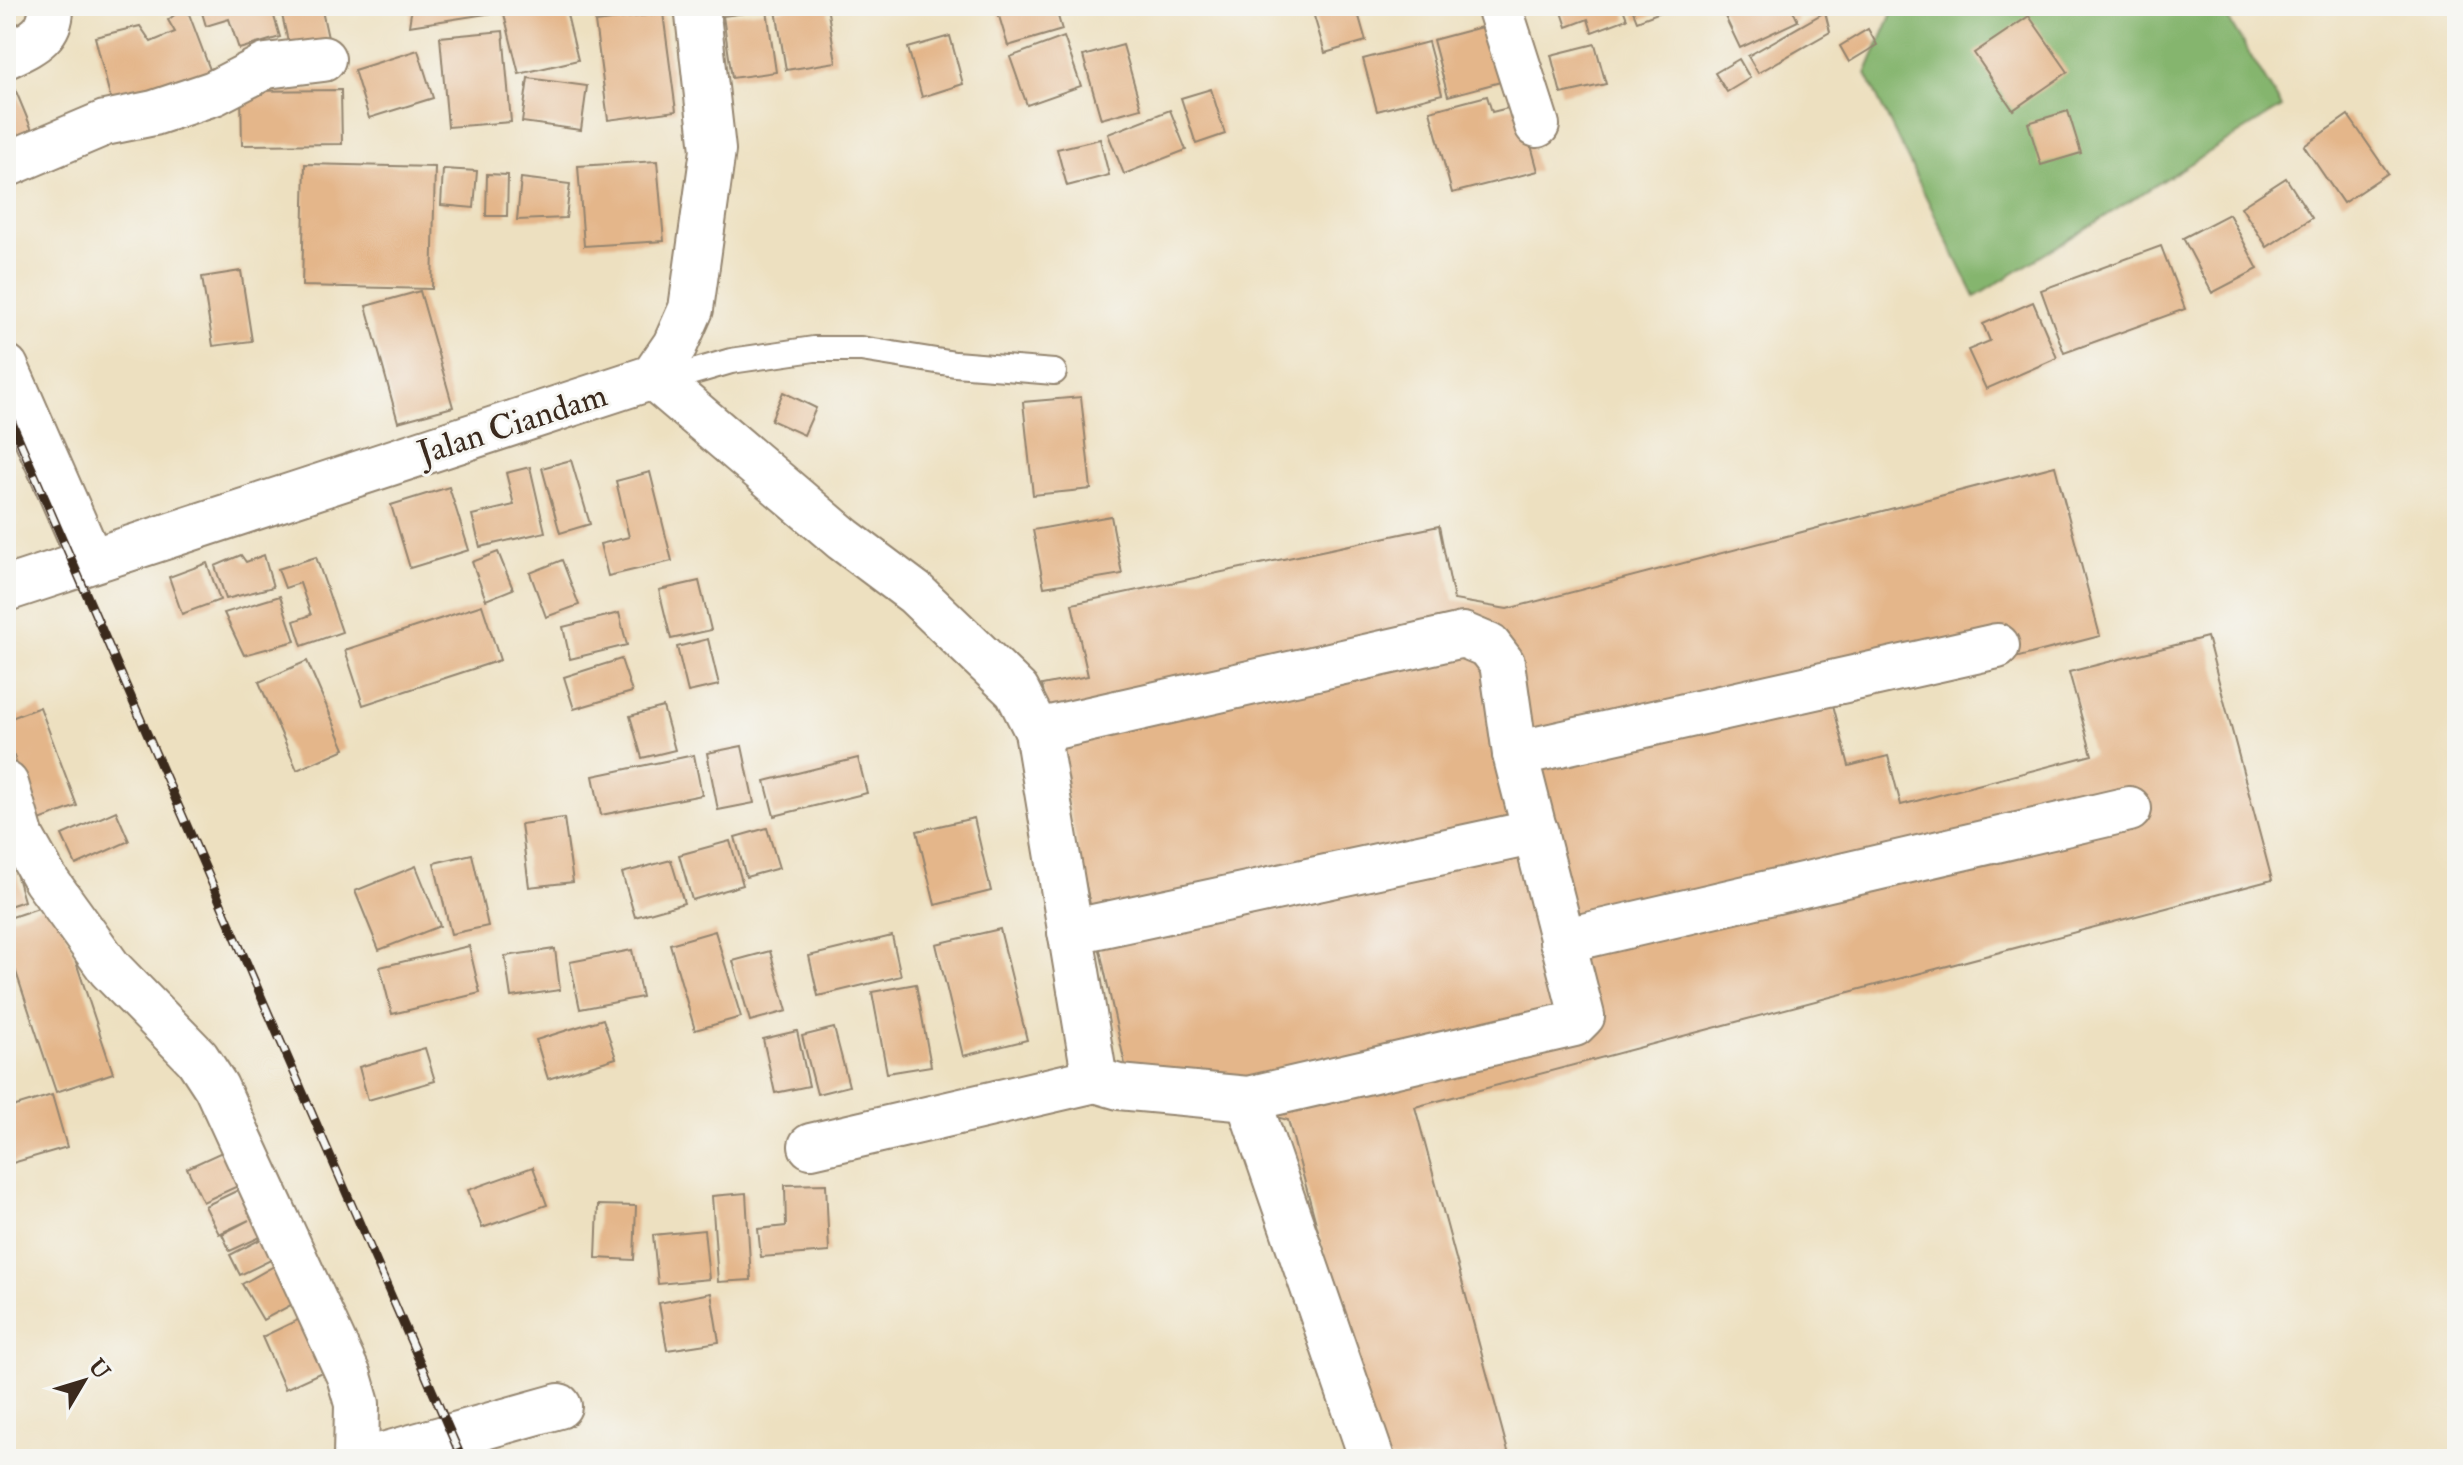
<svg xmlns="http://www.w3.org/2000/svg" width="2463" height="1465" font-family="'IM FELL Double Pica',serif">
	<style>
		.forest { fill: #85b56e; stroke: #607046; stroke-width: 2 }
		.building { fill: #e4b68a }
		.lines { fill: none; stroke-linecap: round; stroke-linejoin: round }
		.lane-casing { stroke: #94856f; stroke-width: 28 }
		.street-casing { stroke: #94856f; stroke-width: 48 }
		.secondary-casing { stroke: #94856f; stroke-width: 48 }
		.lane { stroke: #fff; stroke-width: 24 }
		.street { stroke: #fff; stroke-width: 44 }
		.secondary { stroke: #fff; stroke-width: 44 }
		.rail-casing { stroke: #3b2a1e; stroke-width: 9 }
		.rail { stroke: #f6f6f2; stroke-width: 6; stroke-dasharray: 18; stroke-linecap: butt }
		.labels { text-anchor: middle; stroke-width: 6; stroke-linejoin: round; paint-order: stroke }
		.street-label { font-size: 34px; fill: #3b2a1e; stroke: #f6f6f2 }
	</style>
	<rect width="100%" height="100%" fill="#f6f6f2"/>
	<filter id="ink" filterUnits="userSpaceOnUse"><feTurbulence type="fractalNoise" baseFrequency=".0125" numOctaves="2"/><feDisplacementMap in="SourceGraphic" scale="16" xChannelSelector="R" yChannelSelector="G"/><feConvolveMatrix kernelMatrix="1 2 1 2 8 2 1 2 1" color-interpolation-filters="sRGB"/></filter>
	<filter id="wash" filterUnits="userSpaceOnUse"><feTurbulence type="fractalNoise" baseFrequency=".006" numOctaves="4" result="noise"/><feDisplacementMap in="SourceGraphic" scale="32" xChannelSelector="R" yChannelSelector="G"/><feGaussianBlur stdDeviation="1.8" result="paint"/><feColorMatrix in="noise" values="0 0 0 0 0 0 0 0 0 0 0 0 0 0 0 0 0 1.4 0 .05"/><feComposite in="paint" operator="in"/></filter>
	<g filter="url(#wash)">
		<rect width="100%" height="100%" fill="#ede0c0"/>
		<path class="forest" d="M1895 6H2220L2282 107 1975 297 1866 74Z"/>
		<g id="blocks">
			<g class="building">
				<path d="M186 6 215 83 111 100 95 37 140 26 151 42 175 32 168 20Z"/>
				<path d="M200 6H271L280 37 239 49 229 19 206 26Z"/>
				<path d="M280 6H321L330 47 291 55Z"/>
				<path d="M412 6H492L493 13 409 26Z"/>
				<path d="M502 6H565L578 60 519 74Z"/>
				<path d="M800 6H827L836 62 786 70 776 10Z"/>
				<path d="M996 6H1055L1062 30 1008 46Z"/>
				<path d="M1245 6H1277L1249 17Z"/>
				<path d="M1311 6H1356L1366 41 1325 53Z"/>
				<path d="M1560 6H1622L1627 19 1592 32 1588 19 1567 27Z"/>
				<path d="M1631 6H1676L1637 21Z"/>
				<path d="M1720 6H1791L1798 21 1740 48Z"/>
				<path d="M767 10 776 72 732 78 723 16Z"/>
				<path d="M1825 12 1830 32 1758 73 1748 56Z"/>
				<path d="M663 13 676 111 608 120 595 22Z"/>
				<path d="M2029 16 2068 72 2013 110 1974 53Z"/>
				<path d="M1493 24 1508 80 1448 96 1433 40Z"/>
				<path d="M1868 29 1877 45 1849 62 1840 46Z"/>
				<path d="M503 31 511 122 448 127 440 37Z"/>
				<path d="M950 36 963 84 922 97 908 48Z"/>
				<path d="M1064 37 1081 86 1027 105 1010 57Z"/>
				<path d="M1428 42 1442 94 1377 111 1363 59Z"/>
				<path d="M1595 44 1606 84 1561 94 1551 55Z"/>
				<path d="M1123 45 1141 108 1101 119 1083 56Z"/>
				<path d="M418 50 433 98 369 118 354 70Z"/>
				<path d="M1739 59 1750 78 1727 92 1715 73Z"/>
				<path d="M8 72 37 142 6 157V73Z"/>
				<path d="M528 78 587 86 581 130 522 122Z"/>
				<path d="M1211 89 1225 134 1196 144 1181 98Z"/>
				<path d="M341 90 342 144 242 145 241 91Z"/>
				<path d="M1487 96 1492 112 1520 105 1538 171 1452 193 1430 111Z"/>
				<path d="M1170 110 1186 150 1124 174 1108 134Z"/>
				<path d="M2068 111 2081 153 2041 165 2028 123Z"/>
				<path d="M2348 115 2388 173 2343 203 2304 146Z"/>
				<path d="M1100 139 1109 175 1067 186 1057 149Z"/>
				<path d="M657 161 664 241 584 246 578 166Z"/>
				<path d="M305 164 435 167 432 289 302 286Z"/>
				<path d="M443 169 477 171 474 208 441 205Z"/>
				<path d="M487 174 508 175 507 216H486Z"/>
				<path d="M521 178 570 184 566 218 517 220Z"/>
				<path d="M2286 178 2312 218 2267 247 2241 207Z"/>
				<path d="M2229 214 2258 269 2212 293 2183 238Z"/>
				<path d="M2161 246 2185 309 2064 353 2041 290Z"/>
				<path d="M241 271 252 341 213 346 202 277Z"/>
				<path d="M420 291 453 407 398 422 366 306Z"/>
				<path d="M2033 302 2057 358 1986 389 1968 350 1990 341 1983 324Z"/>
				<path d="M783 392 816 408 804 435 771 420Z"/>
				<path d="M1081 397 1091 489 1033 495 1023 402Z"/>
				<path d="M571 460 590 524 560 533 542 468Z"/>
				<path d="M2055 466 2100 636 1833 705 1849 766 1888 756 1901 805 2092 755 2069 672 2207 637 2272 880 1415 1107 1510 1459H1380L1288 1120 1128 1078 1042 685 1088 676 1072 604 1439 526 1454 600 1507 609Z"/>
				<path d="M530 467 545 532 480 547 472 515 514 505 506 473Z"/>
				<path d="M650 472 672 561 608 576 600 544 629 537 616 481Z"/>
				<path d="M449 487 469 550 410 568 391 505Z"/>
				<path d="M1111 516 1122 574 1044 587 1033 530Z"/>
				<path d="M498 552 513 589 486 600 472 562Z"/>
				<path d="M241 555 246 562 264 555 273 587 226 599 215 566Z"/>
				<path d="M316 557 342 632 302 646 294 621 311 615 300 583 285 588 278 569Z"/>
				<path d="M562 560 579 605 546 617 530 573Z"/>
				<path d="M207 563 220 600 182 614 169 577Z"/>
				<path d="M699 581 711 630 671 639 659 590Z"/>
				<path d="M280 596 295 641 244 655 224 613Z"/>
				<path d="M482 605 500 660 363 705 345 650Z"/>
				<path d="M619 613 627 645 570 659 563 627Z"/>
				<path d="M708 639 719 685 688 692 677 647Z"/>
				<path d="M621 659 632 692 574 709 564 677Z"/>
				<path d="M307 661 345 749 297 770 259 682Z"/>
				<path d="M40 707 77 806 37 821 6 734V720Z"/>
				<path d="M663 707 675 750 642 758 630 716Z"/>
				<path d="M742 746 754 803 718 810 707 753Z"/>
				<path d="M694 755 702 795 601 815 593 776Z"/>
				<path d="M858 758 867 793 774 816 765 781Z"/>
				<path d="M116 811 129 841 76 865 62 835Z"/>
				<path d="M564 818 573 882 529 887 521 824Z"/>
				<path d="M974 818 991 891 935 905 917 831Z"/>
				<path d="M767 828 779 868 746 877 735 837Z"/>
				<path d="M730 841 743 885 692 900 679 855Z"/>
				<path d="M9 849 24 901 6 907V850Z"/>
				<path d="M472 854 488 926 451 934 434 863Z"/>
				<path d="M671 860 684 903 635 917 622 873Z"/>
				<path d="M416 866 440 926 379 950 355 891Z"/>
				<path d="M56 902 113 1073 56 1092 6 942V919Z"/>
				<path d="M1000 929 1027 1040 963 1056 936 944Z"/>
				<path d="M715 931 741 1017 695 1030 670 944Z"/>
				<path d="M892 936 901 976 818 996 809 956Z"/>
				<path d="M469 946 480 993 392 1014 380 967Z"/>
				<path d="M555 949 560 990 511 997 505 956Z"/>
				<path d="M632 950 642 997 580 1009 570 962Z"/>
				<path d="M770 951 787 1011 750 1021 733 961Z"/>
				<path d="M916 984 931 1066 887 1073 872 992Z"/>
				<path d="M603 1019 616 1058 548 1079 536 1040Z"/>
				<path d="M834 1028 849 1086 817 1094 802 1036Z"/>
				<path d="M797 1031 809 1086 775 1093 763 1039Z"/>
				<path d="M425 1048 435 1081 368 1100 359 1067Z"/>
				<path d="M52 1095 67 1147 6 1165V1109Z"/>
				<path d="M235 1146 251 1180 203 1202 187 1168Z"/>
				<path d="M533 1167 547 1205 482 1228 468 1190Z"/>
				<path d="M251 1184 269 1233 230 1251 222 1234 249 1220 219 1234 205 1206Z"/>
				<path d="M826 1184 829 1252 761 1257 758 1229 786 1226 785 1185Z"/>
				<path d="M746 1193 751 1280 718 1282 712 1196Z"/>
				<path d="M598 1205 636 1206 634 1260 596 1258Z"/>
				<path d="M704 1230 709 1279 658 1284 653 1235Z"/>
				<path d="M269 1235 279 1256 240 1275 230 1255Z"/>
				<path d="M283 1261 304 1298 263 1320 242 1284Z"/>
				<path d="M711 1293 719 1342 667 1350 659 1303Z"/>
				<path d="M310 1314 335 1366 285 1389 262 1337Z"/>
			</g>
		</g>
	</g>
	<g filter="url(#ink)">
		<use href="#blocks" fill-opacity="0" stroke="#94856f" stroke-width="2"/>
		<g class="lines">
			<g class="lane-casing">
				<path id="lane" d="M659 382 731 361 814 349H861L955 364 1054 372"/>
			</g>
			<g class="street-casing">
				<g id="street">
					<path d="M1499 6 1537 125"/>
					<path d="M6 56C30 44 52 36 51 6"/>
					<path d="M6 165 105 123 154 113 214 93 266 66 323 59"/>
					<path d="M6 367 90 559"/>
					<path d="M653 377 843 539 915 593 1017 691 1037 731"/>
					<path d="M1463 635 1489 646 1502 663 1515 754 1582 1016 1574 1024 1248 1099 1119 1087 1095 1080 1037 731Z"/>
					<path d="M1515 754 1997 646"/>
					<path d="M6 784 22 838 45 879 110 969 197 1058 216 1087 349 1376 357 1404 356 1459"/>
					<path d="M1070 932 1536 832"/>
					<path d="M1562 941 2129 809"/>
					<path d="M1248 1099 1372 1459"/>
					<path d="M811 1146 1095 1080"/>
					<path d="M369 1459 559 1406"/>
				</g>
			</g>
			<g class="secondary-casing">
				<path id="secondary" d="M6 589 653 377 675 345 691 309 713 150 697 6"/>
			</g>
			<use href="#lane" class="lane"/>
			<use href="#street" class="street"/>
			<use href="#secondary" class="secondary"/>
			<g class="rail-casing">
				<path id="rail" d="M6 409 462 1459"/>
			</g>
			<use href="#rail" class="rail"/>
		</g>
	</g>
	<g class="labels">
		<g class="street-label">
			<text transform="translate(512 423) rotate(-18)" y="12">Jalan Ciandam</text>
		</g>
	</g>
	<rect width="2463" height="1465" fill="none" stroke="#f6f6f2" stroke-width="32"/>
	<g transform="translate(84 1381) rotate(52)" stroke="#f6f6f2" stroke-width="6" paint-order="stroke">
	<path d="M0-6L14 30L0 20L-14 30Z" fill="#3b2a1e"/>
	<text y="-12" font-size="22" font-weight="bold" text-anchor="middle" fill="#3b2a1e">U</text>
	</g>
</svg>
